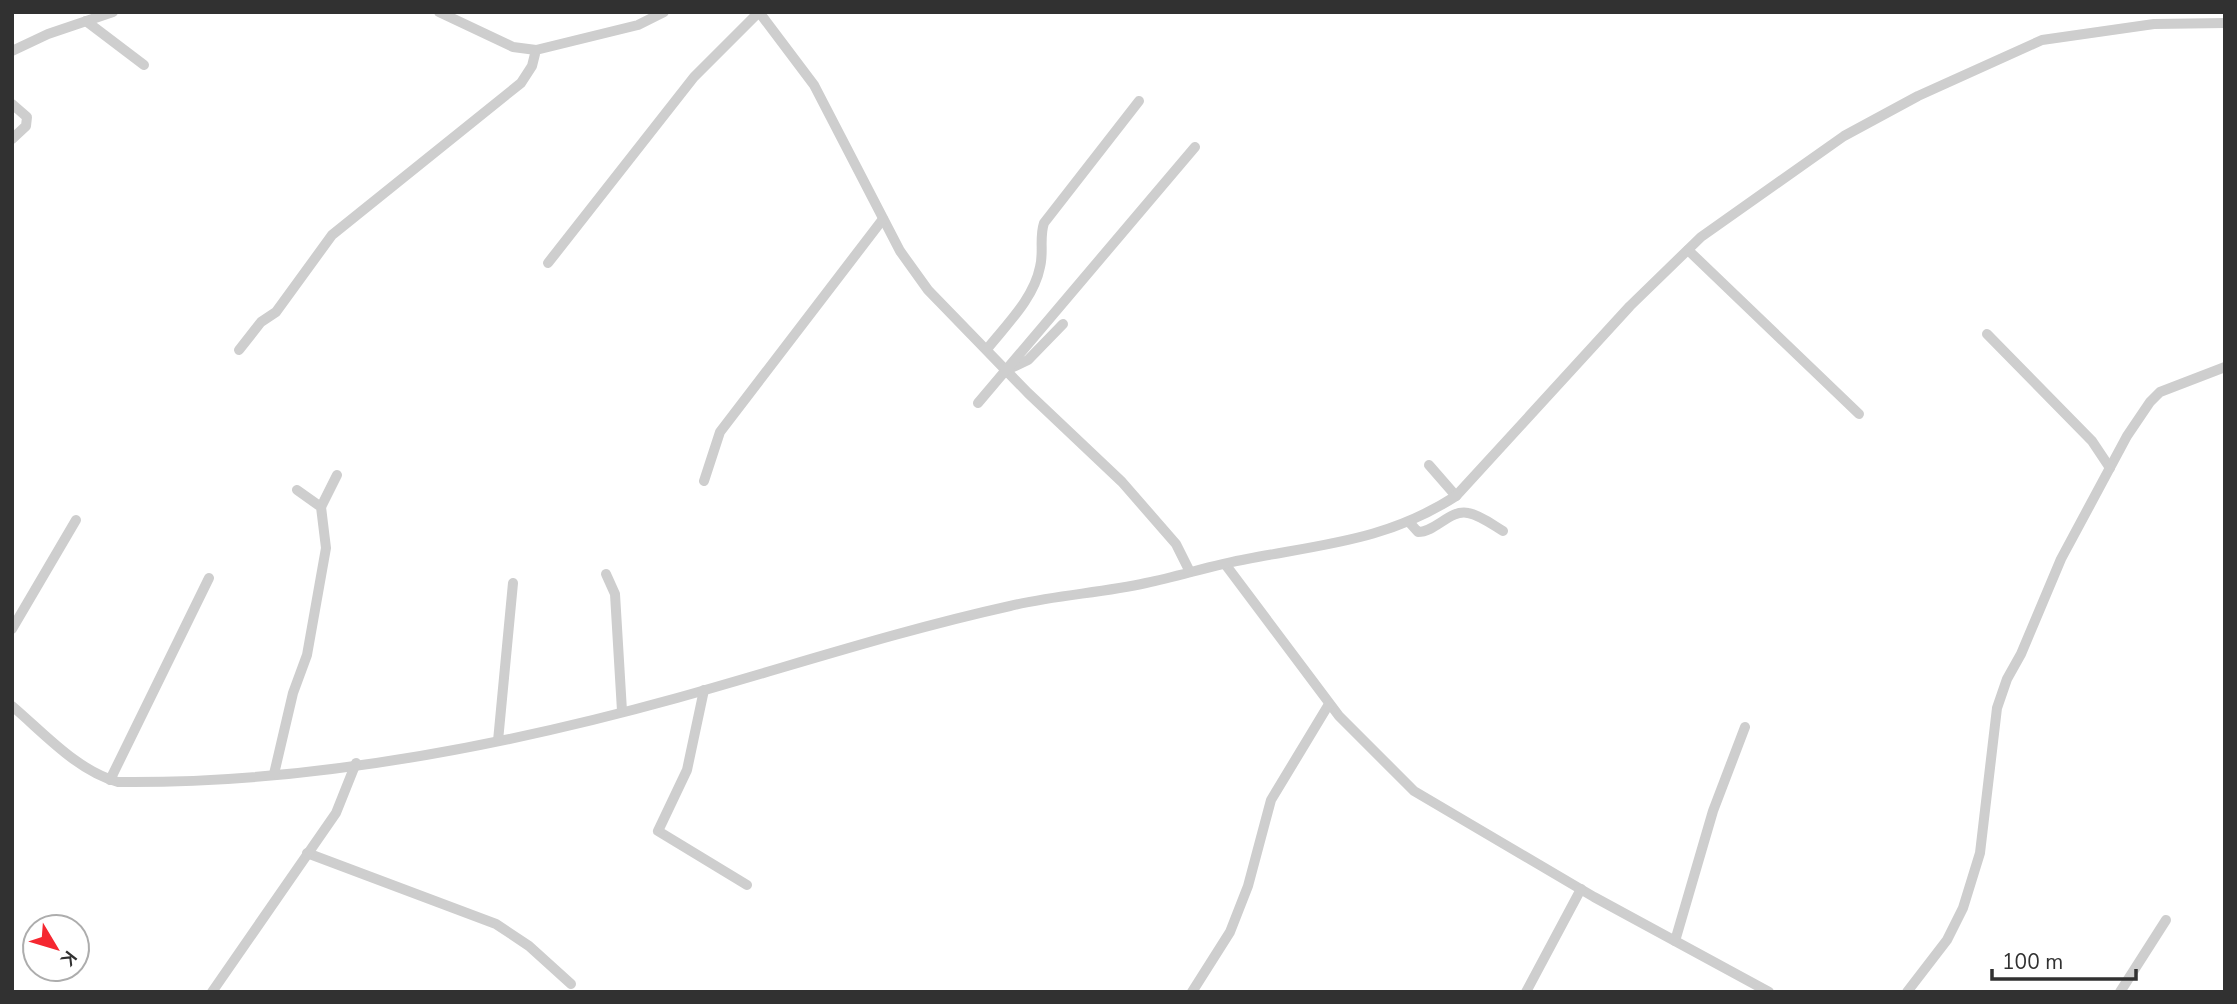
<svg xmlns="http://www.w3.org/2000/svg" width="2237" height="1004" font-family="'Nunito Sans',sans-serif">
	<style>
		.lines { fill: none; stroke-linecap: round; stroke-linejoin: round }
		.minor { stroke: #cecece; stroke-width: 10 }
	</style>
	<rect width="100%" height="100%" fill="#fff"/>
	<g class="lines">
		<g class="minor">
			<path d="M439 12 513 47 536 50"/>
			<path d="M759 12 814 85 900 251 928 290 1028 393 1122 482 1176 544 1190 572"/>
			<path d="M86 21 144 65"/>
			<path d="M12 51 48 34 113 12"/>
			<path d="M12 104 27 117 26 126 12 139"/>
			<path d="M1688 250 1859 414"/>
			<path d="M548 263 694 77 759 12"/>
			<path d="M1987 334 2092 441 2110 468"/>
			<path d="M987 349C1007 324 1034 298 1040 267 1044 252 1039 238 1044 223L1139 101"/>
			<path d="M239 350 261 322 276 312 332 235 521 83 532 66 536 50 638 25 664 12"/>
			<path d="M1011 368 1028 360 1063 324"/>
			<path d="M978 403 1195 147"/>
			<path d="M1429 465 1456 496"/>
			<path d="M704 481 720 432 883 219"/>
			<path d="M321 507 337 475"/>
			<path d="M1409 522 1418 532C1436 532 1450 509 1468 513 1480 515 1493 525 1503 531"/>
			<path d="M1225 564 1339 716 1414 791 1594 897 1769 992"/>
			<path d="M606 574 615 594 622 711"/>
			<path d="M12 629 76 520"/>
			<path d="M704 690 687 770 658 831 747 885"/>
			<path d="M12 706C44 733 76 770 118 782 302 784 500 747 677 698 788 667 897 631 1010 606 1055 595 1101 593 1146 583 1180 576 1213 565 1247 559 1325 544 1388 540 1456 496L1630 306 1701 237 1844 136 1918 96 2042 40 2154 24 2225 23"/>
			<path d="M498 741 513 583"/>
			<path d="M274 774 293 693 307 655 326 548 321 507 297 490"/>
			<path d="M110 780 209 578"/>
			<path d="M307 853 496 924 529 946 571 984"/>
			<path d="M1675 941 1713 811 1745 727"/>
			<path d="M212 992 336 813 356 763"/>
			<path d="M1192 992 1230 932 1248 886 1271 800 1329 704"/>
			<path d="M1526 992 1581 889"/>
			<path d="M1907 992 1947 940 1963 908 1980 853 1997 708 2007 679 2021 654 2061 559 2127 436 2150 402 2160 392 2225 367"/>
			<path d="M2120 992 2166 920"/>
		</g>
	</g>
	<rect width="2237" height="1004" fill="none" stroke="#313131" stroke-width="28"/>
	<g transform="translate(56 948) rotate(128)"><circle r="33" fill="#ffffff" stroke="#adadad" stroke-width="2"/>
	<path d="M0-5L12 26L0 18L-12 26Z" fill="#f52730"/>
	<text y="-10" font-size="19" font-weight="bold" text-anchor="middle" fill="#313131">K</text>
	</g>
	<path d="M1992 969v10h144v-10" fill="none" stroke="#313131" stroke-width="3.5"/>
	<text x="2002" y="969" font-size="21" fill="#313131" stroke="#ffffff" stroke-width="5" paint-order="stroke">100 m</text>
</svg>
